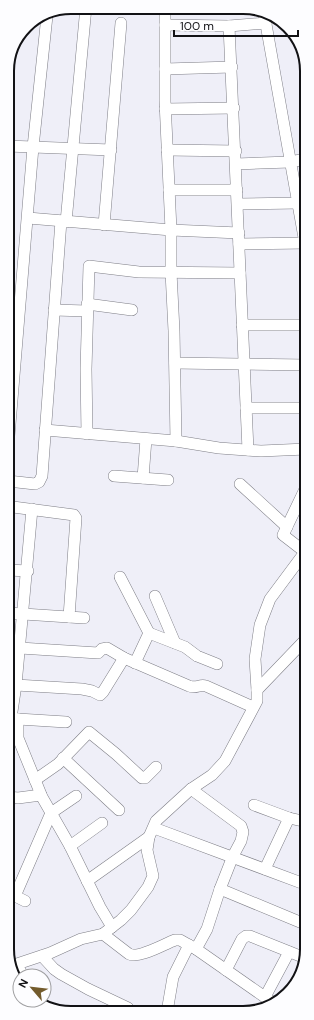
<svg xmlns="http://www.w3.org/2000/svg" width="314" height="1020" font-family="'DM Sans',sans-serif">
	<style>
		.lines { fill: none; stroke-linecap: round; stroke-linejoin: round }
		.minor-casing { stroke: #7e7e86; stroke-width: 12 }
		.minor { stroke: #fff; stroke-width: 11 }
		.rim { fill: none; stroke: #121215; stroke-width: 2 }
	</style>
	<rect width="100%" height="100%" fill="#efeff8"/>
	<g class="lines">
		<g class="minor-casing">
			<g id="minor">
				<path d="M165 8V101L171 230V272L174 331 176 441"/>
				<path d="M264 13 306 249"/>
				<path d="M165 25 229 26 266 23"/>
				<path d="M229 26 248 450"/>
				<path d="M165 69 232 67"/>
				<path d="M7 80 9 64"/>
				<path d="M165 109 234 108"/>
				<path d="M7 146 111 150"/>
				<path d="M167 150 236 151"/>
				<path d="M236 164 290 162 306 159"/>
				<path d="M169 190H237"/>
				<path d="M238 204 298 203 306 201"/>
				<path d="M28 218 171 230 239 233"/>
				<path d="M66 222 86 7"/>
				<path d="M104 225 121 23"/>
				<path d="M239 244 306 243"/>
				<path d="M87 304 132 310"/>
				<path d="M54 310 87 311"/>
				<path d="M242 325H306"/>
				<path d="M175 363 306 365"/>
				<path d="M246 408H306"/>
				<path d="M45 430 176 441 219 448 261 451 306 449"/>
				<path d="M87 434 86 369 89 266 139 272 240 273"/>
				<path d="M8 448 33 147 47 16"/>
				<path d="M114 476 168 480"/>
				<path d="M143 478 146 439"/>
				<path d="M8 481 35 484 39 482 42 476 61 221"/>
				<path d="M240 484 287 527"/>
				<path d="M13 507 74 515 76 518 69 617"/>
				<path d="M32 509 16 685 11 718 18 719V738L42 797 70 846 100 907 112 927"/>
				<path d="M8 570 28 571"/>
				<path d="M120 577 149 633 135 663"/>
				<path d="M155 596 175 643"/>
				<path d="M8 613 84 618"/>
				<path d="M149 633 185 647 197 656 217 664"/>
				<path d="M20 648 98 653 102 649 107 648 124 658 189 686C197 689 199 684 206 686L253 707"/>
				<path d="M16 685 82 689 92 691 100 695 103 692 124 658"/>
				<path d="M257 690 255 659 260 625 270 599 305 552 283 535 306 487"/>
				<path d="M18 719 66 722"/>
				<path d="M63 758 119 810"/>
				<path d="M35 780 58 764 89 732 116 754 142 778H145L156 767"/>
				<path d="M191 789 241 826 243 832 241 841 233 856 220 889 207 929 196 949"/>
				<path d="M8 797 18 798 41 795"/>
				<path d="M254 805 289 818 307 822"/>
				<path d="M8 807 11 797"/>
				<path d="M154 828 307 885"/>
				<path d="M70 846 102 823"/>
				<path d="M265 869 289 818"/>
				<path d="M87 881 149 837"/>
				<path d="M220 889 307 925"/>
				<path d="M9 893 25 901"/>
				<path d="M15 896 51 813 76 796"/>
				<path d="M103 934 129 954C139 959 164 944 175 940H180L196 949 272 1002"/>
				<path d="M42 956 54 969 61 974 88 989 128 1008"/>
				<path d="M17 965 23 976"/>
				<path d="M11 966 50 953 81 939 103 934 121 920 131 910 148 887 153 876 147 850 149 837 156 821 191 789 212 775 225 761 257 701V690L306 639"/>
				<path d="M226 970 242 939 246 936H250L305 958"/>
				<path d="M265 997 289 952"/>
				<path d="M38 1000V1001"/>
				<path d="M167 1012 173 977 189 945"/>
			</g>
		</g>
		<use href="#minor" class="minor"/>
	</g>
	<path d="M0 0H314V1020H0ZM71 14H243A57 57 0 0 1 300 71V949A57 57 0 0 1 243 1006H71A57 57 0 0 1 14 949V71A57 57 0 0 1 71 14Z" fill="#fdfdff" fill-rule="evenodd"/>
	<path class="rim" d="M71 14H243A57 57 0 0 1 300 71V949A57 57 0 0 1 243 1006H71A57 57 0 0 1 14 949V71A57 57 0 0 1 71 14Z"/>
	<g transform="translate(32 988) rotate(298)"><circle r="19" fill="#fdfdff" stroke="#9f9fa1"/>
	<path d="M0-3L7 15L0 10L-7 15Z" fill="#735b2c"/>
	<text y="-6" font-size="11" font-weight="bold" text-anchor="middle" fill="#121215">N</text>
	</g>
	<path d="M174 30v6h124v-6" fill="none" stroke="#121215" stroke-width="2"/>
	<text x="180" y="30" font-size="12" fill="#121215" stroke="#fdfdff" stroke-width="3" paint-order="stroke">100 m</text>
</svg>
